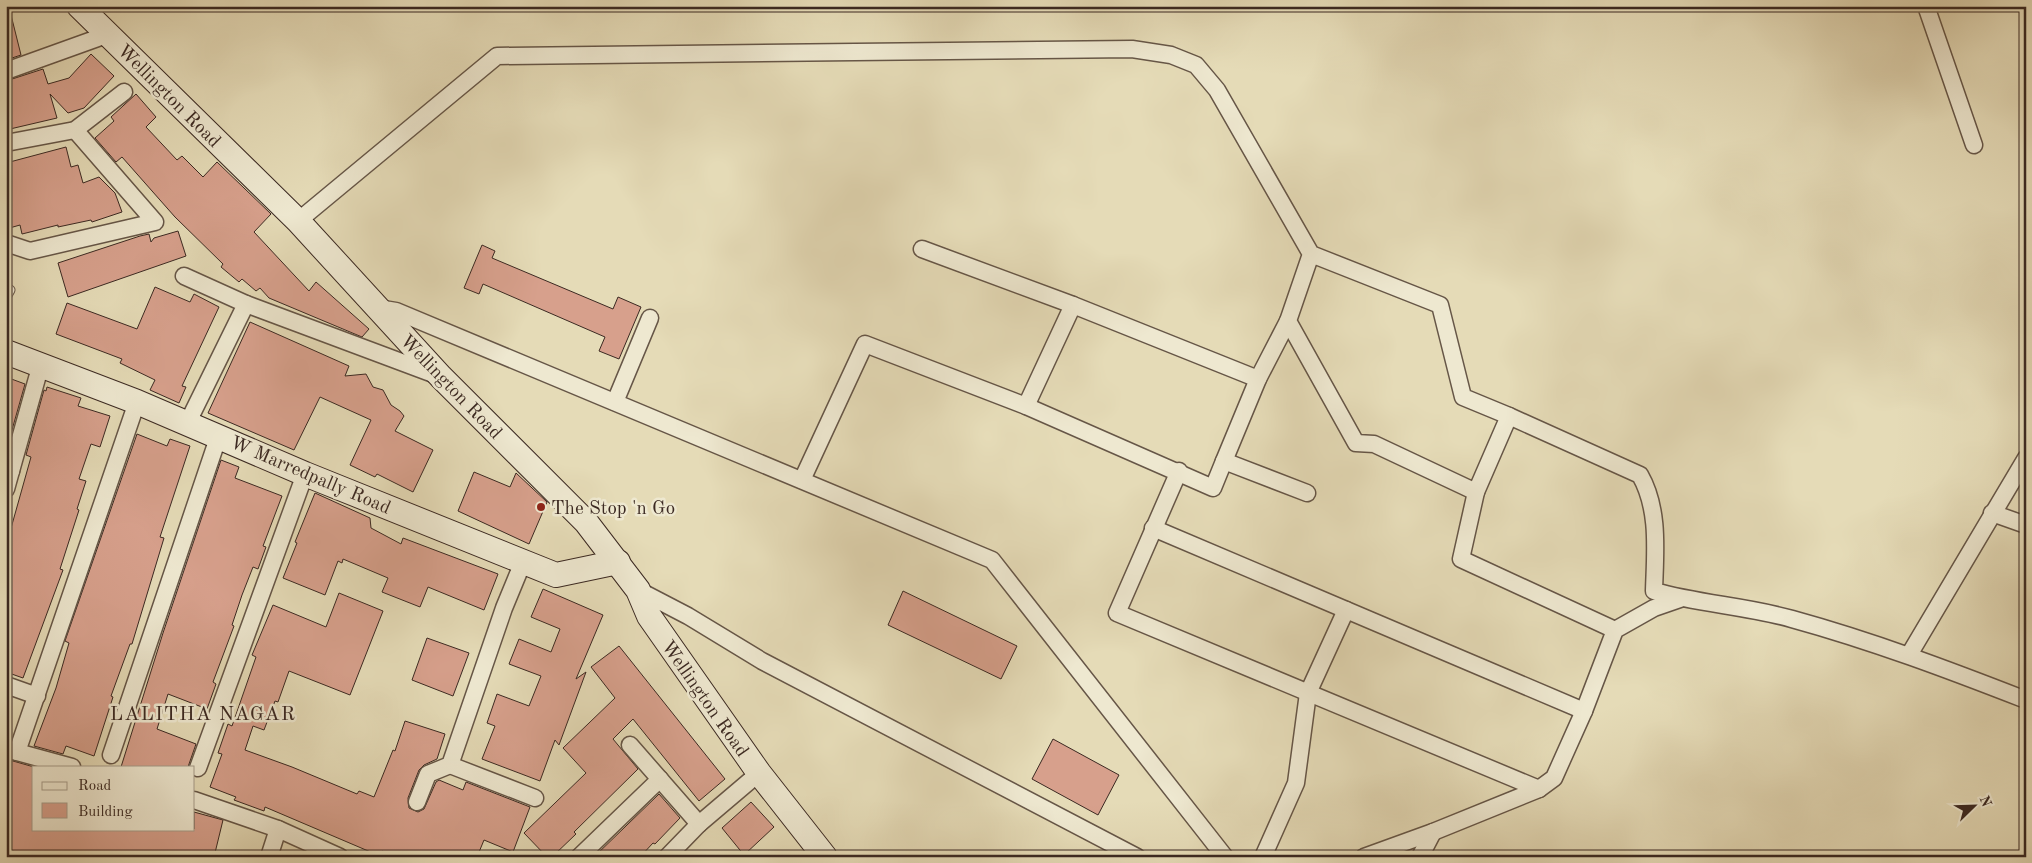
<svg xmlns="http://www.w3.org/2000/svg" width="2032" height="863" font-family="'Old Standard TT',serif">
	<style>
		.building { fill: #d7a08c; stroke: #3b2922 }
		.lines { fill: none; stroke-linecap: round; stroke-linejoin: round }
		.service-casing { stroke: #665647; stroke-width: 11 }
		.minor-casing { stroke: #665647; stroke-width: 19 }
		.secondary-casing { stroke: #3b2922; stroke-width: 26 }
		.service { stroke: #eee8d0; stroke-width: 9 }
		.minor { stroke: #eee8d0; stroke-width: 16 }
		.secondary { stroke: #eee8d0; stroke-width: 24 }
		.poi-dot { fill: #8f2418; stroke: #eee8d0; stroke-width: 2 }
		.labels { text-anchor: middle; stroke-width: 5; stroke-linejoin: round; paint-order: stroke }
		.street-label { font-size: 19px; fill: #3b2922; stroke: #eee8d0 }
		.poi-label { font-size: 19px; fill: #3b2922; stroke: #eee8d0; text-anchor: start }
		.neighbourhood-label { font-size: 20px; letter-spacing: 1px; fill: #3b2922; stroke: #eee8d0 }
	</style>
	<rect width="100%" height="100%" fill="#e5dbb7"/>
	<filter id="stains"><feTurbulence type="fractalNoise" baseFrequency=".004" numOctaves="4"/><feColorMatrix values="0 0 0 0 .2 0 0 0 0 .09 0 0 0 0 .02 0 0 0 .5 -.17"/></filter>
	<radialGradient id="worn" r=".72"><stop offset=".6" stop-color="#630" stop-opacity="0"/><stop offset="1" stop-color="#630" stop-opacity=".3"/></radialGradient>
	<g class="building">
		<path d="M6 15H11L21 55 6 60Z"/>
		<path d="M91 54 114 76 84 108 68 113 50 94 57 118 10 129 6 116V81L43 69 48 84 69 78Z"/>
		<path d="M136 94 156 117 146 127 177 160 182 156 203 177 217 162 271 214 254 232 309 291 316 282 369 329 362 337 269 298 260 288 256 291 242 279 239 282 221 267 223 264 175 217 122 157 116 162 95 138 114 121 111 117Z"/>
		<path d="M66 147 71 167 78 165 83 183 99 177 115 193 122 212 92 222 91 220 58 227V225L22 234 20 225 6 229V163Z"/>
		<path d="M178 231 186 256 68 297 58 263 140 236 149 234 151 242 154 238Z"/>
		<path d="M482 245 495 251 492 258 613 309 618 297 641 307 619 359 599 351 605 337 483 284 479 294 464 288Z"/>
		<path d="M155 287 190 302 194 294 219 307 182 386 186 387 179 403 150 390 155 380 120 363 122 359 56 334 67 303 137 329Z"/>
		<path d="M250 322 349 366 345 376 366 374 373 387 383 390 391 405 400 411 404 416 395 431 433 450 413 492 377 474 375 477 350 465 371 420 320 397 294 450 208 413Z"/>
		<path d="M6 377 25 384 8 444 6 443Z"/>
		<path d="M47 387 81 398 78 406 110 416 100 447 91 444 79 479 86 481 77 509 79 510 60 569 63 570 23 678 6 672V546L31 457 26 455 44 390 46 391Z"/>
		<path d="M137 434 167 446 170 439 190 446 160 537 164 538 132 644H130L111 696 113 697 94 756 66 746 63 754 34 746 56 688 69 643 65 641Z"/>
		<path d="M221 460 239 467 235 478 282 496 263 546 266 547 258 569 253 567 242 595 232 625 234 626 213 682 216 684 207 709 168 694 157 729 196 744 188 767H121L163 633Z"/>
		<path d="M474 472 510 487 516 473 547 502 529 544 458 511Z"/>
		<path d="M315 493 370 518 371 528 401 544 403 538 498 574 484 610 428 587 420 607 382 592 388 578 343 559 342 563 338 561 325 595 283 578 297 543 295 542Z"/>
		<path d="M543 589 603 615 576 679 586 672 559 745 555 740 540 781 482 759 495 726 487 723 497 694 529 706 541 676 509 664 519 639 551 652 560 629 531 617Z"/>
		<path d="M903 591 1017 646 1001 679 888 625Z"/>
		<path d="M339 593 383 611 350 695 289 671 278 702 275 701 264 730 253 726 245 750 292 767 357 794 359 791 374 797 393 750 395 751 405 721 445 734 437 759 424 765 419 770 408 798 409 808 418 812 424 809 436 782 439 780 463 790 466 782 530 807 513 852 484 840 477 857H394L382 851 380 856 265 807 264 811 234 800 236 797 210 787 222 754 218 753 228 724 232 726 256 657 252 655 273 605 326 627Z"/>
		<path d="M427 638 469 653 453 696 412 680Z"/>
		<path d="M619 646 725 779 699 801 633 719 613 739 638 769 574 832 576 834 552 857H547L524 833 586 773 563 748 615 698 591 667Z"/>
		<path d="M1053 739 1119 775 1098 815 1032 779Z"/>
		<path d="M6 759 34 767V829H194V812L223 820 214 857H32L6 849Z"/>
		<path d="M659 794 680 818 655 844 653 843 640 857H594Z"/>
		<path d="M751 802 774 827 744 855 722 828Z"/>
	</g>
	<g class="lines">
		<g class="service-casing">
			<path id="service" d="M6 297 10 290"/>
		</g>
		<g class="minor-casing">
			<g id="minor">
				<path d="M1926 6 1974 145"/>
				<path d="M6 71 109 34"/>
				<path d="M6 143 75 130 124 92"/>
				<path d="M298 221 497 56 1132 49 1171 55 1196 65 1217 90 1311 254 1440 305 1463 397 1509 416 1476 492 1374 444 1356 443 1288 321 1311 254"/>
				<path d="M6 243 30 251 155 222 75 130"/>
				<path d="M922 249 1073 305 1258 379"/>
				<path d="M184 276 246 304 188 422"/>
				<path d="M246 304 436 375"/>
				<path d="M378 308 396 311 992 560 1225 857"/>
				<path d="M1288 321 1258 379 1224 461 1307 493"/>
				<path d="M615 402 650 318"/>
				<path d="M1026 406 1073 305"/>
				<path d="M1509 416 1640 475C1660 510 1655 553 1654 591 1699 604 1747 606 1792 619 1872 641 1949 670 2026 700"/>
				<path d="M6 469 11 471 41 364"/>
				<path d="M1179 471 1117 613 1539 789"/>
				<path d="M802 480 865 344 1026 406 1213 488 1224 461"/>
				<path d="M6 489 11 471"/>
				<path d="M1476 492 1461 559 1615 630"/>
				<path d="M1992 513 2026 525"/>
				<path d="M1153 528 1584 711"/>
				<path d="M638 590 688 616 762 661 1137 857"/>
				<path d="M1909 655 2026 458"/>
				<path d="M6 685 37 696"/>
				<path d="M630 745 699 824"/>
				<path d="M6 749 72 767"/>
				<path d="M17 752 137 402"/>
				<path d="M111 755 219 435"/>
				<path d="M450 765 535 798"/>
				<path d="M198 768 305 474"/>
				<path d="M194 800 278 829 340 857"/>
				<path d="M417 802 428 774 450 765 504 608 523 562"/>
				<path d="M269 857 278 829"/>
				<path d="M579 857 660 779"/>
				<path d="M667 857 699 824 759 773"/>
				<path d="M1263 857 1296 783 1308 693 1346 610"/>
				<path d="M1364 857 1433 832 1539 789 1554 778 1584 711 1615 630 1654 608 1680 599"/>
				<path d="M1420 857 1433 832"/>
			</g>
		</g>
		<g class="secondary-casing">
			<g id="secondary">
				<path d="M79 6 298 221 441 377 586 522 638 590 649 616 759 773 825 857"/>
				<path d="M6 352 137 402 305 474 556 575 618 562"/>
			</g>
		</g>
		<use href="#service" class="service"/>
		<use href="#minor" class="minor"/>
		<use href="#secondary" class="secondary"/>
	</g>
	<circle class="poi-dot" cx="541" cy="507" r="5"/>
	<g class="labels">
		<g class="street-label">
			<text transform="translate(170 95) rotate(45)" y="7">Wellington Road</text>
			<text transform="translate(452 386) rotate(46)" y="7">Wellington Road</text>
			<text transform="translate(311 474) rotate(23)" y="7">W Marredpally Road</text>
			<text transform="translate(706 698) rotate(55)" y="7">Wellington Road</text>
		</g>
		<g class="poi-label">
			<text x="551" y="514">The Stop 'n Go</text>
		</g>
		<g class="neighbourhood-label">
			<text x="203" y="720">LALITHA NAGAR</text>
		</g>
	</g>
	<rect width="2032" height="863" fill="none" stroke="#e5dbb7" stroke-width="25"/>
	<rect x="8" y="8" width="2017" height="848" fill="none" stroke="#3b2922" stroke-width="2.5"/>
	<rect x="12" y="12" width="2007" height="838" fill="none" stroke="#3b2922"/>
	<rect x="32" y="766" width="162" height="65" fill="#eee8d0" stroke="#a69c8a"/>
	<rect x="42" y="782" width="25" height="8" fill="#eee8d0" stroke="#a69c8a"/>
	<text x="78" y="790" font-size="15" fill="#3b2922">Road</text>
	<rect x="42" y="803" width="25" height="15" fill="#d7a08c" stroke="#a69c8a"/>
	<text x="78" y="816" font-size="15" fill="#3b2922">Building</text>
	<g transform="translate(1974 806) rotate(67)" stroke="#eee8d0" stroke-width="4" paint-order="stroke">
	<path d="M0-4L9 19L0 12L-9 19Z" fill="#3b2922"/>
	<text y="-8" font-size="14" font-weight="bold" text-anchor="middle" fill="#3b2922">N</text>
	</g>
	<rect width="100%" height="100%" filter="url(#stains)"/>
	<rect width="100%" height="100%" fill="url(#worn)"/>
</svg>
